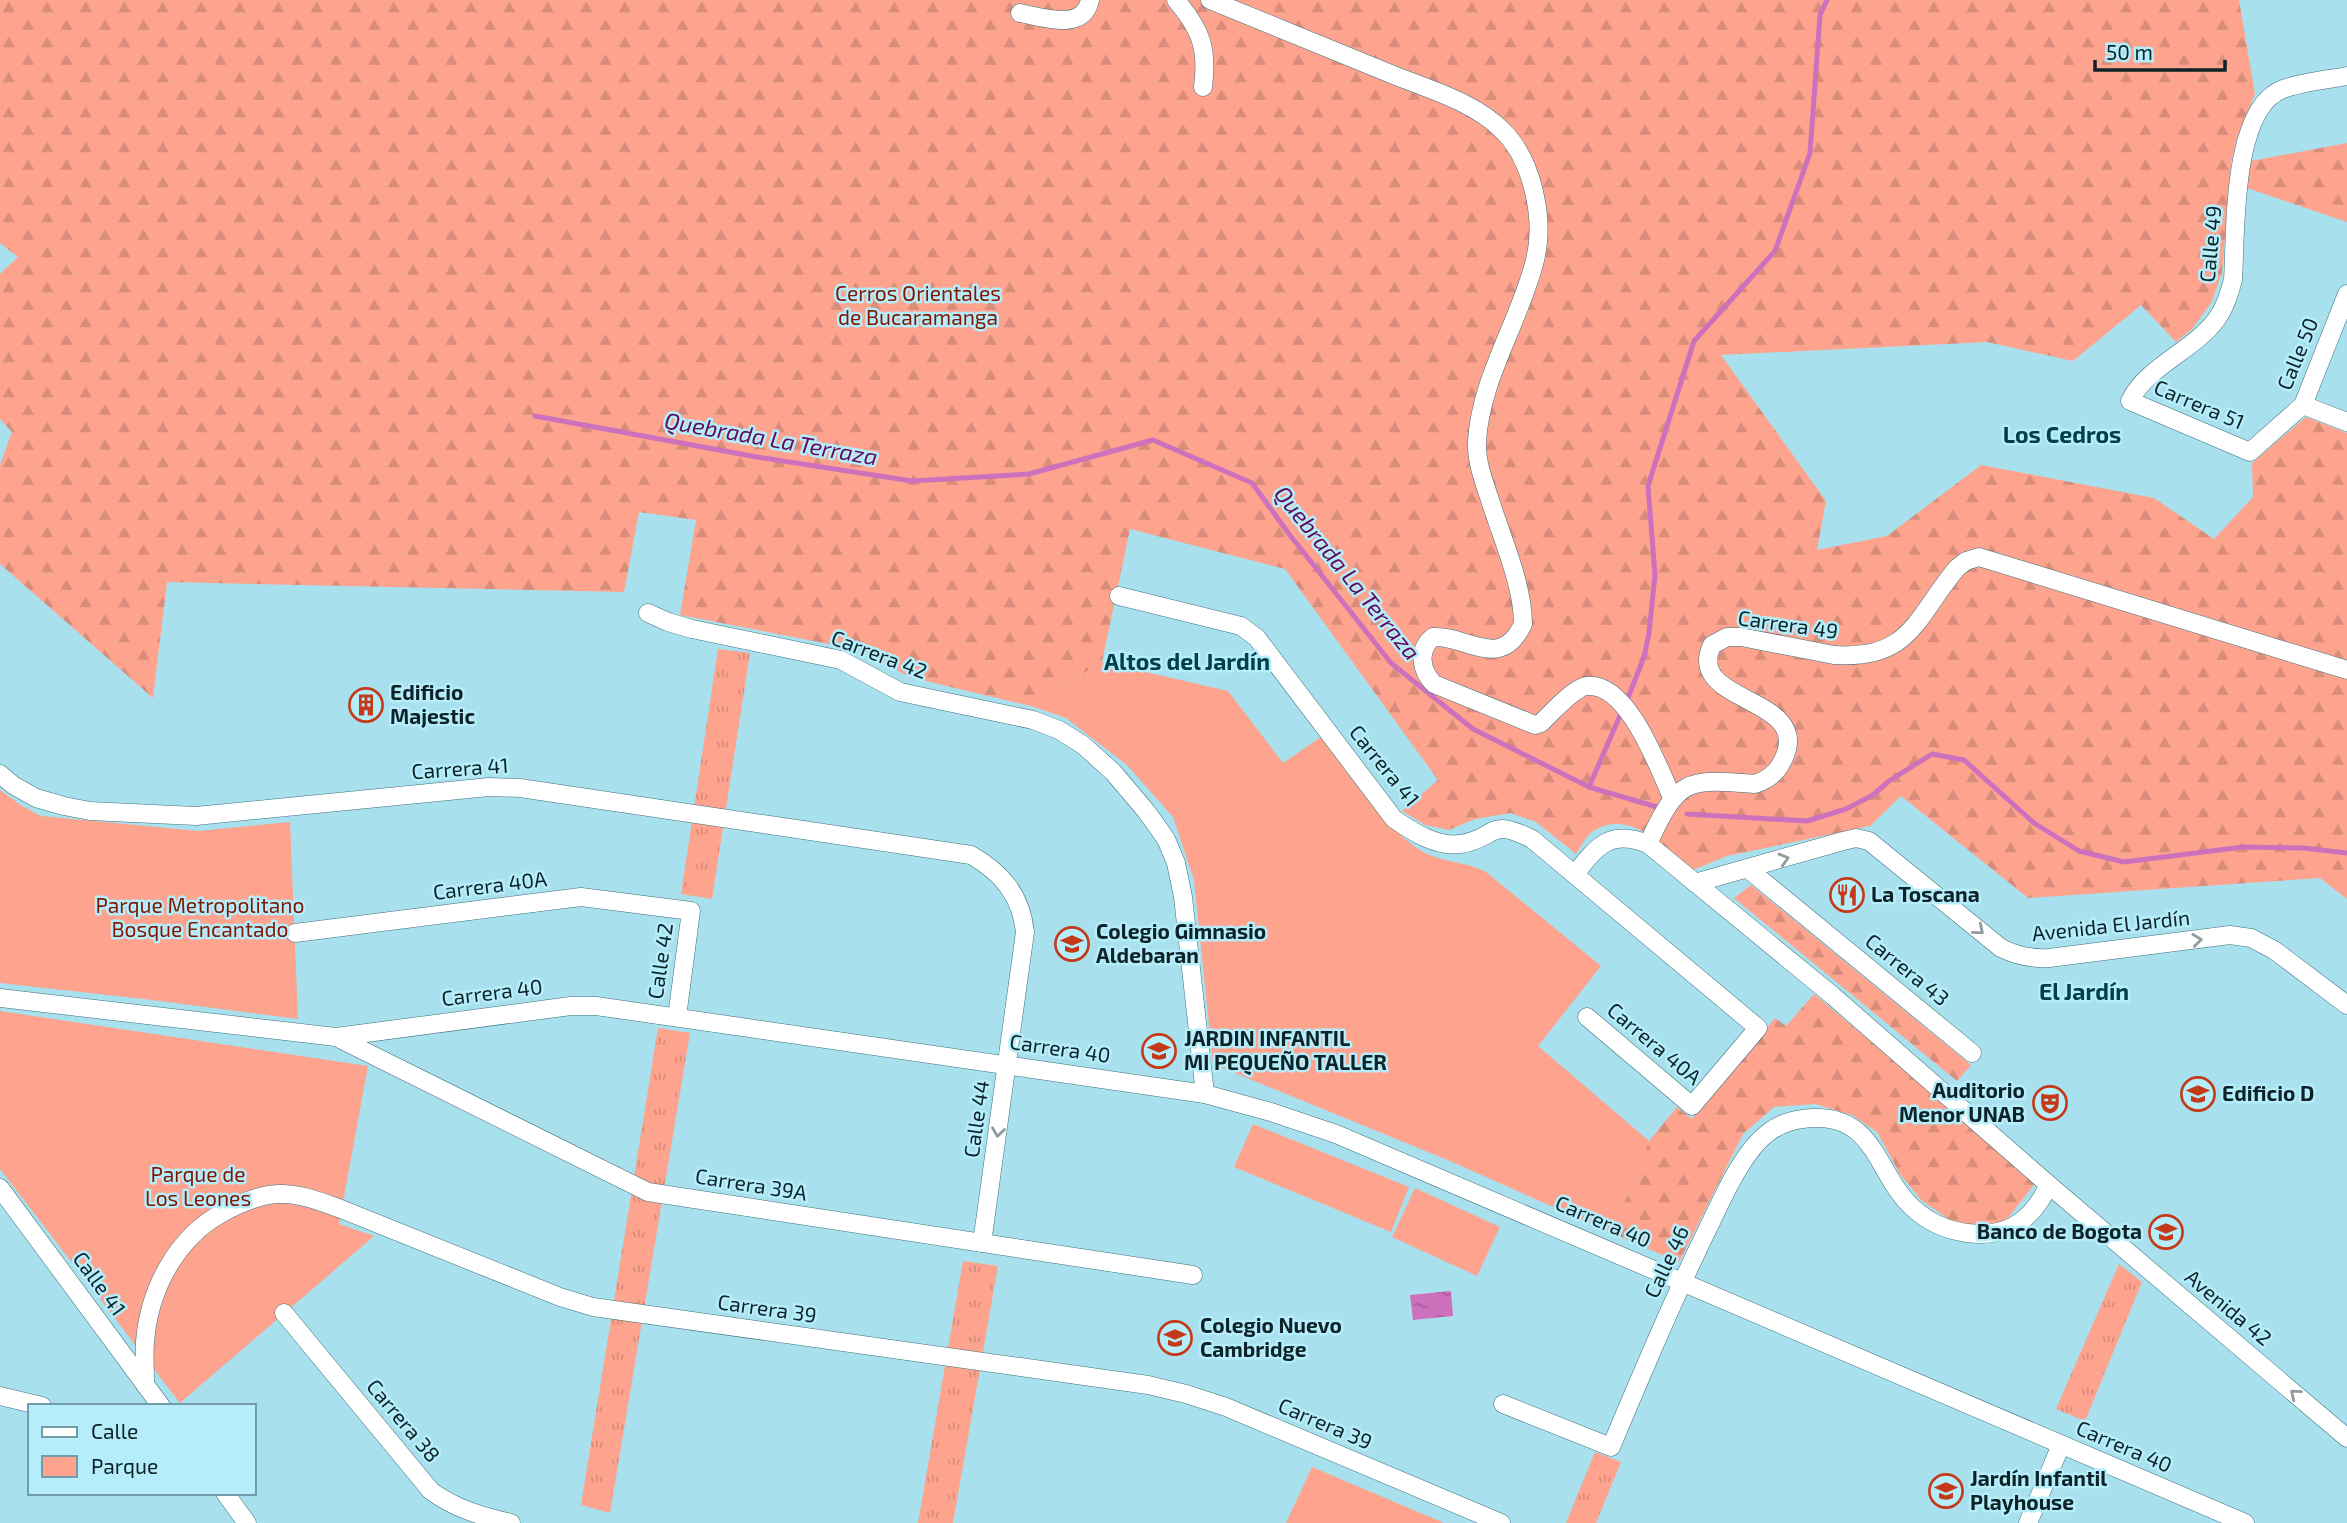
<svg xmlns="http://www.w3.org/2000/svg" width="2347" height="1523" font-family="'Exo 2',sans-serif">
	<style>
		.grass { fill: url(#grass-tufts) }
		.forest { fill: url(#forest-firs) }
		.park { fill: #fea38d }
		.water { fill: url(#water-ripples) }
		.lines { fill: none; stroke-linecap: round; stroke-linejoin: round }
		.stream { stroke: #ce71bd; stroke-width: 5 }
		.minor-casing { stroke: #3c717d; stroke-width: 19 }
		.minor { stroke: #fff; stroke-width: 18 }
		.oneway { stroke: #929c9e }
		.labels { text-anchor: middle; stroke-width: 5; stroke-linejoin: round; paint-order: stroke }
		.street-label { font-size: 21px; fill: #0d2328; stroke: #b5edfb }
		.park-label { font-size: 21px; fill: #811700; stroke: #b5edfb }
		.poi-label { font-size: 21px; font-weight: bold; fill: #0d2328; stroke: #b5edfb; text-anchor: start }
		.neighbourhood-label { font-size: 23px; font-weight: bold; fill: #01404b; stroke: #b5edfb }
		.water-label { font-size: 23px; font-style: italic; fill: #630c59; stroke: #b5edfb }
	</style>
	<defs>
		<pattern id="grass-tufts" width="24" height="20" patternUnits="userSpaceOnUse" patternTransform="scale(1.75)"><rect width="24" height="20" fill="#fea38d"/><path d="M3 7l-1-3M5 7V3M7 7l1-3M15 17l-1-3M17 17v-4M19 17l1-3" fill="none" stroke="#d88c7a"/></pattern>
		<pattern id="forest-firs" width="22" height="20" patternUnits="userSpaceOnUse" patternTransform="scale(1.75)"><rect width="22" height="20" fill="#fea38d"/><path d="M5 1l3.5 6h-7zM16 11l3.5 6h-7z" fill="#d88c7a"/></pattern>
		<pattern id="water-ripples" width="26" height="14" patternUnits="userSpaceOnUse" patternTransform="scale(1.75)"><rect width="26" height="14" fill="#ce71bd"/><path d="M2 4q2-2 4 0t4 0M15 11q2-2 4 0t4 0" fill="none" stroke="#a65c9a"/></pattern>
	</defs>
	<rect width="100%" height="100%" fill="#a9e0ed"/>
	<g class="grass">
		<path d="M718 649 750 653 712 899 681 894Z"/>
		<path d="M658 1028 690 1033 610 1513 581 1505Z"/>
		<path d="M963 1261 998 1266 953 1523H918Z"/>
		<path d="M2119 1264 2142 1282 2085 1421 2056 1409Z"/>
		<path d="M1595 1452 1621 1462 1596 1523H1566Z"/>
	</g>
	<g class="forest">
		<path d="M0 0H2239L2255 94 2237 138 2231 163 2222 273 2211 303 2192 329 2176 342 2141 305 2073 361 1987 342 1721 355 1826 501 1817 550 1887 536 1981 465 2154 498 2214 539 2253 497 2252 463 2306 417 2347 433V899L2320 878 2028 898 1901 796 1870 826 1727 856 1693 870C1667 849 1629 806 1592 832 1585 837 1581 847 1576 854L1536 822 1511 813 1475 819 1449 830 1425 825 1402 811 1438 780 1285 569 1130 529 1102 662 1031 706 909 677 860 650 680 615 696 520 639 512 624 592 167 582 153 698 0 564V465L12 432 0 419V274L18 257 0 243Z"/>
		<path d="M2347 143V222L2247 188 2251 161Z"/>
		<path d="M1751 885 1971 1065 1957 1081 1734 898Z"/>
		<path d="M1814 994 2037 1181 2003 1224 1990 1228 1956 1224 1921 1200 1900 1174 1877 1132 1852 1115 1815 1104 1774 1107 1743 1134 1679 1262 1612 1233 1649 1141 1677 1107 1692 1119 1775 1018 1786 1026Z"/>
	</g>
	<g class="park">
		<path d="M1102 662 1228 691 1283 763 1321 737C1349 773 1382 826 1420 850 1441 863 1466 861 1486 872L1601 966 1538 1046 1649 1141 1612 1233 1450 1161 1213 1064 1194 880 1173 817 1127 765 1066 718 1031 706Z"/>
		<path d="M0 790 22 806 41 816 199 831 290 822 298 1019 144 999 0 983Z"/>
		<path d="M0 1011 368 1066 339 1224 374 1236 180 1403 0 1169Z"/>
		<path d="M1253 1124 1409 1187 1391 1232 1234 1167Z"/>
		<path d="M1415 1188 1500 1227 1477 1276 1392 1237Z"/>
		<path d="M1312 1467 1444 1523H1286Z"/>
	</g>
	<path class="water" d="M1451 1291 1453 1316 1413 1320 1410 1295Z"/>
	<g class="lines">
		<g class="stream">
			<path d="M535 416 757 457 912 481 1029 474 1153 440 1252 483 1289 534 1391 663 1473 729 1589 787 1657 807"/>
			<path d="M1626 703 1644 657 1649 633 1655 575 1648 486 1694 341 1775 251 1810 153 1820 15 1827 0"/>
			<path d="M1589 787 1622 711"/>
			<path d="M1687 814 1807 821 1846 809 1873 795 1889 781 1932 754 1964 760 2034 823 2079 851 2124 862 2243 847 2304 848 2347 853"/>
		</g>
		<g class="minor-casing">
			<g id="minor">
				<path d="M1176 0C1201 30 1208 48 1203 87"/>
				<path d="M1210 0C1270 25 1331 49 1391 74 1428 89 1475 102 1503 131 1533 161 1545 220 1535 260 1520 321 1481 377 1477 441 1476 460 1483 479 1489 497 1501 536 1523 584 1523 624 1501 672 1467 635 1433 637 1417 650 1421 671 1434 684L1535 725 1541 723C1550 714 1575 687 1587 686 1628 682 1658 767 1672 797"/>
				<path d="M1020 13C1043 17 1083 32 1090 0"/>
				<path d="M2347 76C2326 80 2303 82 2283 89 2231 108 2236 234 2233 280 2229 294 2225 308 2216 320 2194 350 2146 367 2130 401L2250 452 2303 405 2347 294"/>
				<path d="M2303 405 2347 422"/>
				<path d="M1119 596 1241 626 1257 638 1394 819C1413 832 1436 847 1460 844 1498 839 1486 816 1532 839L1758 1028 1692 1106 1587 1017"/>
				<path d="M648 613 668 622 692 629 841 660 900 692 1033 720 1059 730 1083 745 1113 772 1146 811 1166 839 1176 863 1183 897 1205 1094"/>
				<path d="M0 774 13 785 36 798 64 806 90 811 196 816 489 787 520 788 971 855C1002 873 1021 895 1025 932L982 1243"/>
				<path d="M1648 844C1678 779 1685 778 1755 784 1768 780 1777 773 1783 760 1815 695 1684 705 1712 645L1727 637H1741L1834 655C1911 660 1915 618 1957 568L1966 561 1979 557 2347 670"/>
				<path d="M1748 869 1972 1053"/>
				<path d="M1575 874C1597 846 1610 829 1648 844L1833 996 2049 1185 2347 1438"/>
				<path d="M1695 883 1843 841 1856 838 1869 841 2001 948C2017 956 2031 959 2049 958L2230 935 2251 938 2274 950 2347 1005"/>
				<path d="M295 933 581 897 691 911 677 1017"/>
				<path d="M0 998 336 1037 571 1006H596L1205 1094 1271 1112 1336 1134 2245 1523"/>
				<path d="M336 1037 648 1192 1193 1275"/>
				<path d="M0 1188 161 1406"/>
				<path d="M284 1313 431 1491C456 1509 481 1516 511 1523"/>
				<path d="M145 1385C145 1371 144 1356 145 1342 149 1290 176 1238 222 1213 240 1203 258 1195 278 1194 300 1193 321 1202 341 1209L560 1297 593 1307 1148 1385 1186 1394 1226 1407 1501 1523"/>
				<path d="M0 1396 42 1406"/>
				<path d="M1503 1404 1611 1447C1643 1371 1675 1295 1712 1220 1725 1193 1744 1150 1769 1132 1783 1122 1796 1119 1813 1118 1876 1115 1877 1176 1913 1208 1941 1234 1992 1245 2024 1219 2036 1209 2042 1198 2049 1185"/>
				<path d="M225 1493 247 1523"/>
				<path d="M2028 1523 2061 1445"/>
			</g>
		</g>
		<use href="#minor" class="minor"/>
	</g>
	<defs><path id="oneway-chevron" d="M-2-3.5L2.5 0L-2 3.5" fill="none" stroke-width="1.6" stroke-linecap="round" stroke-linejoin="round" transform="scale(1.75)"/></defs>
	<g class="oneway">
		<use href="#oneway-chevron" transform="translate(1784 859) rotate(-16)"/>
		<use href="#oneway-chevron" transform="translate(1979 930) rotate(40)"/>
		<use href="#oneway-chevron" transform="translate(2197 940) rotate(-7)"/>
		<use href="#oneway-chevron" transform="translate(998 1132) rotate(98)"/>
		<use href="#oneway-chevron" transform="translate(2295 1394) rotate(-140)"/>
	</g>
	<defs>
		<g id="building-ring" transform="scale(1.75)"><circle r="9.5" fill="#b5edfb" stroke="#c43a19" stroke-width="1.5"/><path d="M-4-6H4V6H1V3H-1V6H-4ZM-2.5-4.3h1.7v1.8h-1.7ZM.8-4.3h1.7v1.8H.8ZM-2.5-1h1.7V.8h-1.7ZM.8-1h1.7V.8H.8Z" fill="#c43a19"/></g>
		<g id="restaurant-ring" transform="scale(1.75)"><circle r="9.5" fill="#b5edfb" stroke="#c43a19" stroke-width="1.5"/><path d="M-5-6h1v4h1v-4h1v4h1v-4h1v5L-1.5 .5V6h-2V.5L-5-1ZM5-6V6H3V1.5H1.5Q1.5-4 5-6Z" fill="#c43a19"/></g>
		<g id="school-ring" transform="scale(1.75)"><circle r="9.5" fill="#b5edfb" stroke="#c43a19" stroke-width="1.5"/><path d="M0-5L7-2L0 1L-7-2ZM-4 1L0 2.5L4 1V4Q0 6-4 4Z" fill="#c43a19"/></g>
		<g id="university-ring" transform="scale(1.75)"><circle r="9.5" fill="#b5edfb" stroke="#c43a19" stroke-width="1.5"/><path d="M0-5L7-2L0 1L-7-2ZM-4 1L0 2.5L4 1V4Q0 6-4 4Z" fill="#c43a19"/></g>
		<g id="theatre-ring" transform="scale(1.75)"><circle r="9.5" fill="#b5edfb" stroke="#c43a19" stroke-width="1.5"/><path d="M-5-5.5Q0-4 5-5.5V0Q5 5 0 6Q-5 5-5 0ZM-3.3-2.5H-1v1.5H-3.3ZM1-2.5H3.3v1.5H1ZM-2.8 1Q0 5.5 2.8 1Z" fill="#c43a19"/></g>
	</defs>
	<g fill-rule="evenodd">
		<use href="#building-ring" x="366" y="705"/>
		<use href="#restaurant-ring" x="1847" y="895"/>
		<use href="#school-ring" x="1072" y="944"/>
		<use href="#school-ring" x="1159" y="1051"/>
		<use href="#university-ring" x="2198" y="1094"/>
		<use href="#theatre-ring" x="2050" y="1103"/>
		<use href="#university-ring" x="2166" y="1232"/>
		<use href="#school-ring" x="1175" y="1338"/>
		<use href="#school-ring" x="1946" y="1491"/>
	</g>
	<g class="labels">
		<g class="street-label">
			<text transform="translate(2211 244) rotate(-85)" y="7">Calle 49</text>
			<text transform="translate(2298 354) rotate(-68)" y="7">Calle 50</text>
			<text transform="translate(2199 405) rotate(23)" y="7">Carrera 51</text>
			<text transform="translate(1788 625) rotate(8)" y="7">Carrera 49</text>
			<text transform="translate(879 655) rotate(21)" y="7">Carrera 42</text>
			<text transform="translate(1384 766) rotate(51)" y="7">Carrera 41</text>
			<text transform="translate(460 769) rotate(-4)" y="7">Carrera 41</text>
			<text transform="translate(490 886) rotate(-7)" y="7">Carrera 40A</text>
			<text transform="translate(2111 926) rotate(-6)" y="7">Avenida El Jardín</text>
			<text transform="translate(661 961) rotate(-82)" y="7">Calle 42</text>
			<text transform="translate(1907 970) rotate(39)" y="7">Carrera 43</text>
			<text transform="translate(492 993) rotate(-7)" y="7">Carrera 40</text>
			<text transform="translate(1654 1044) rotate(40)" y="7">Carrera 40A</text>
			<text transform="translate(1060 1049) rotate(8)" y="7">Carrera 40</text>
			<text transform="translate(977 1119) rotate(-82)" y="7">Calle 44</text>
			<text transform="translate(751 1185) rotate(9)" y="7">Carrera 39A</text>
			<text transform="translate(1603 1222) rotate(23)" y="7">Carrera 40</text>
			<text transform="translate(1667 1262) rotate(-65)" y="7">Calle 46</text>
			<text transform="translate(99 1284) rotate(54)" y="7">Calle 41</text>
			<text transform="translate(2228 1308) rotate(40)" y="7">Avenida 42</text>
			<text transform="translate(767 1309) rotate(8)" y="7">Carrera 39</text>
			<text transform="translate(403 1421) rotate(50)" y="7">Carrera 38</text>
			<text transform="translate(1325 1424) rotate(23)" y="7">Carrera 39</text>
			<text transform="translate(2124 1447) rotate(23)" y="7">Carrera 40</text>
		</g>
		<g class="park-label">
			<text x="918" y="301">Cerros Orientales<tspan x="918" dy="24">de Bucaramanga</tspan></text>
			<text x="200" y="913">Parque Metropolitano<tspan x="200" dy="24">Bosque Encantado</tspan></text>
			<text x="198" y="1182">Parque de<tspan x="198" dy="24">Los Leones</tspan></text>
		</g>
		<g class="poi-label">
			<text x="390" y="700">Edificio<tspan x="390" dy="24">Majestic</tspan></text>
			<text x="1871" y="902">La Toscana</text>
			<text x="1096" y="939">Colegio Gimnasio<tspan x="1096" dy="24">Aldebaran</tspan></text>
			<text x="1184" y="1046">JARDIN INFANTIL<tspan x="1184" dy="24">MI PEQUEÑO TALLER</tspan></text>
			<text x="2025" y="1098" text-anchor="end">Auditorio<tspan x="2025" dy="24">Menor UNAB</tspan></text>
			<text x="2222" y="1101">Edificio D</text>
			<text x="2142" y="1239" text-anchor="end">Banco de Bogota</text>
			<text x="1200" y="1333">Colegio Nuevo<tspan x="1200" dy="24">Cambridge</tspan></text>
			<text x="1970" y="1486">Jardín Infantil<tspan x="1970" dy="24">Playhouse</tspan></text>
		</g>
		<g class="neighbourhood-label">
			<text x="2062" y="443">Los Cedros</text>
			<text x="1187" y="670">Altos del Jardín</text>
			<text x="2084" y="1000">El Jardín</text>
		</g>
		<g class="water-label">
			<text transform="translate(771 439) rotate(10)" y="8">Quebrada La Terraza</text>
			<text transform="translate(1347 573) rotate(51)" y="8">Quebrada La Terraza</text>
		</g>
	</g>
	<rect x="28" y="1404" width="228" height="91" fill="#b5edfb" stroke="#729ca7" stroke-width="2"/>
	<rect x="42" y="1427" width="35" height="10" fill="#ffffff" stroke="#729ca7" stroke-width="2"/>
	<text x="91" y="1439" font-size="21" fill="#0d2328">Calle</text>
	<rect x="42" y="1456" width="35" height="21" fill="#fea38d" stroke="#729ca7" stroke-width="2"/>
	<text x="91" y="1474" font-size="21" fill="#0d2328">Parque</text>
	<path d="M2095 60v10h130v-10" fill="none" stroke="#0d2328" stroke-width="3.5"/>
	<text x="2106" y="60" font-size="21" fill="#0d2328" stroke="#b5edfb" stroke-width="5" paint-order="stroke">50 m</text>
</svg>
